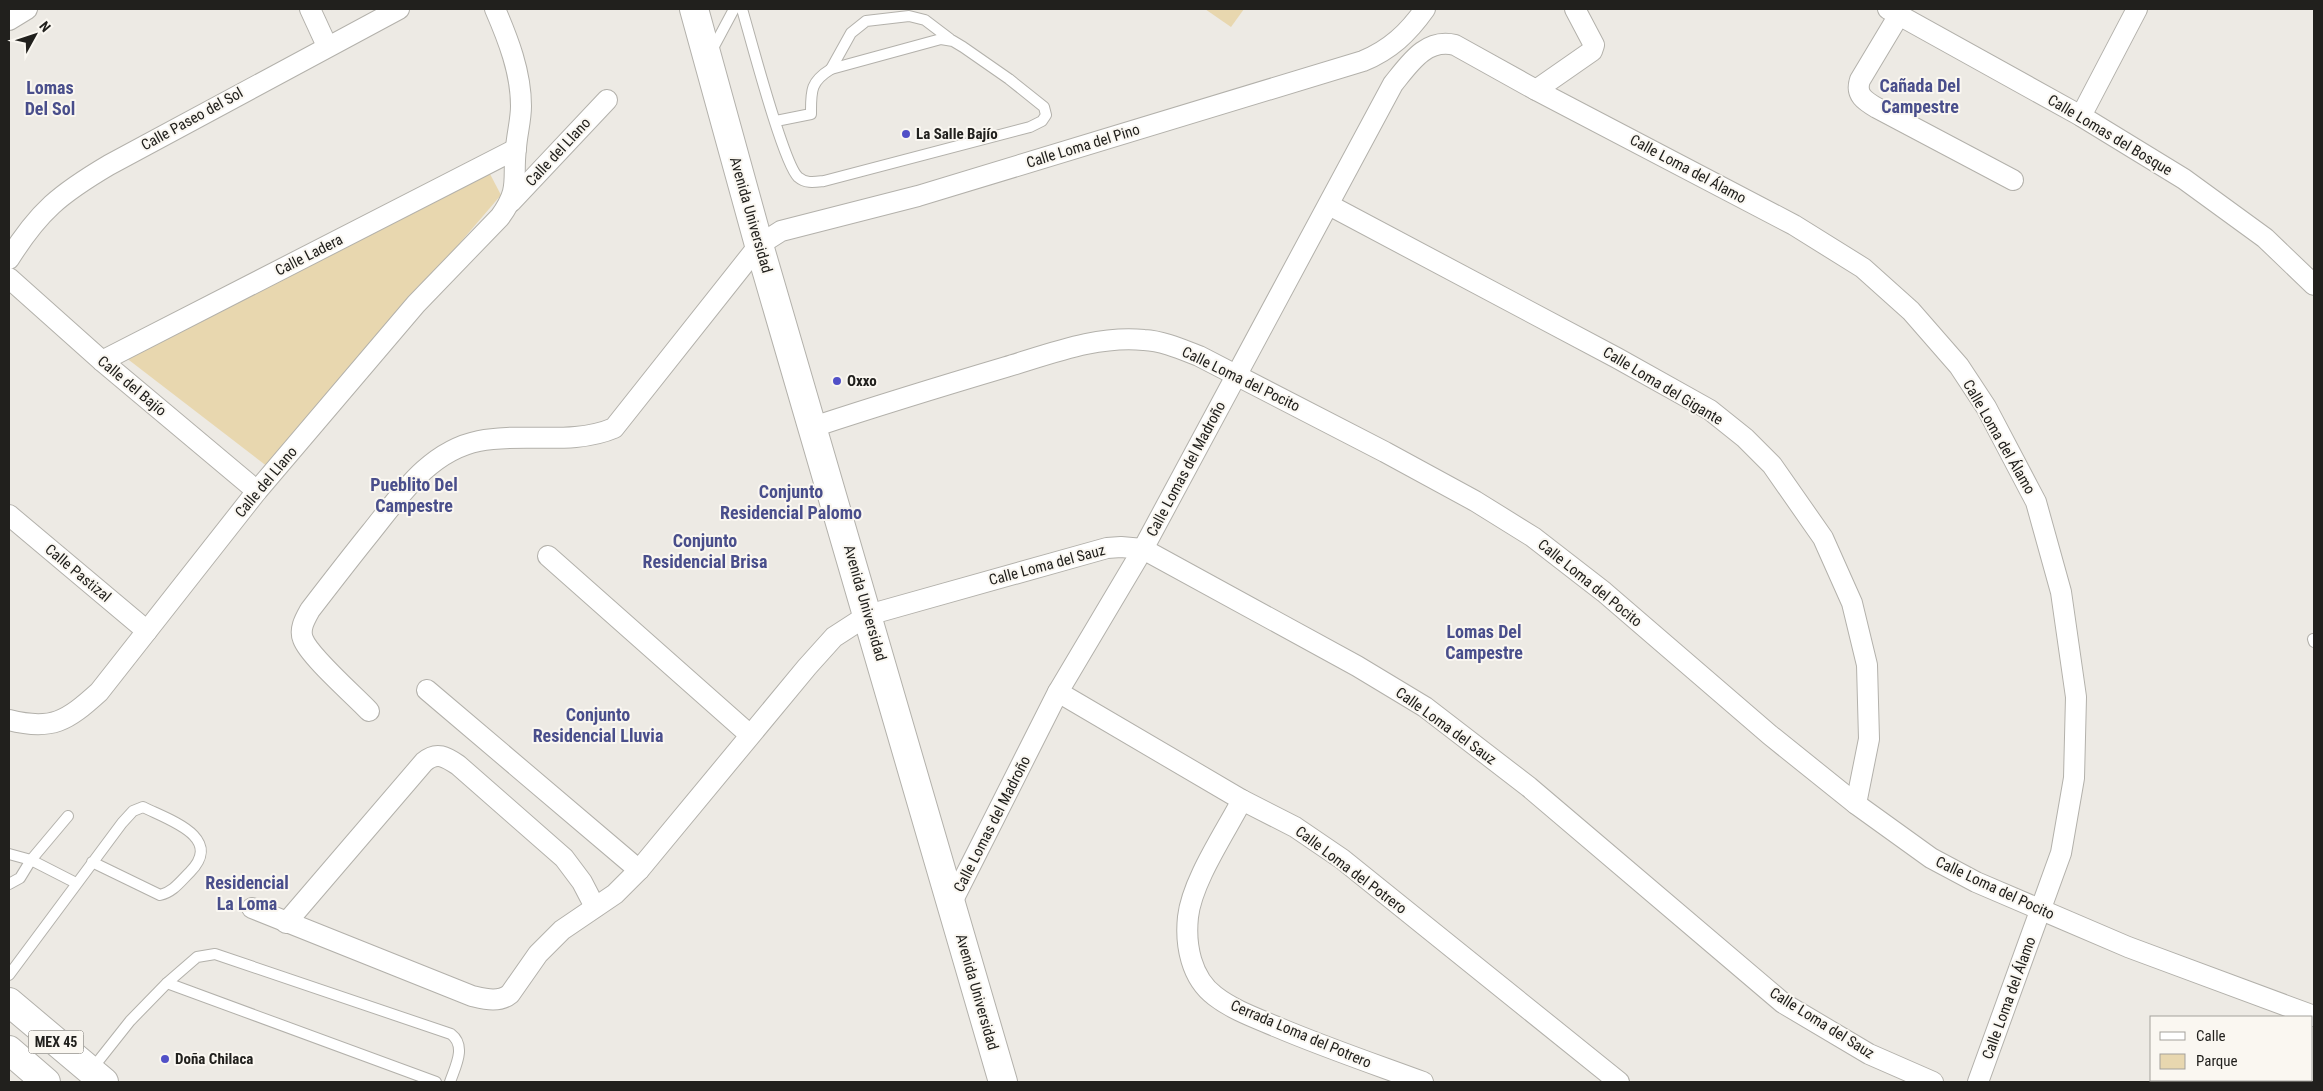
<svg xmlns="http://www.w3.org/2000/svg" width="2323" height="1091" font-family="'Roboto Condensed',sans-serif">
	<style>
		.green { fill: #e8d7af }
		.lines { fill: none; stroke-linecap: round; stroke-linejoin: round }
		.lane-casing { stroke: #b3b1ab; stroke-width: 12 }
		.street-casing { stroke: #b3b1ab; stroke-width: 22 }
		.secondary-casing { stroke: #b3b1ab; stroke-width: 30 }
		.primary-casing { stroke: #b3b1ab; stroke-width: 30 }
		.lane { stroke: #fff; stroke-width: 10 }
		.street { stroke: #fff; stroke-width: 20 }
		.secondary { stroke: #fff; stroke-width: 28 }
		.primary { stroke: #fff; stroke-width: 28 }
		.poi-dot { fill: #5150c7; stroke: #faf7f1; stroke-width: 2 }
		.labels { text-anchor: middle; stroke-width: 4; stroke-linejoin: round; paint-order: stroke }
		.shield { fill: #faf7f1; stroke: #62605d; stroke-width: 1 }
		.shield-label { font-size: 14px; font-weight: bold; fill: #21201d }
		.street-label { font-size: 15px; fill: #21201d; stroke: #faf7f1 }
		.poi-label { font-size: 15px; font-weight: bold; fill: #21201d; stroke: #faf7f1; text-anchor: start }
		.quarter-label { font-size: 18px; font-weight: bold; fill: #494e8b; stroke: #faf7f1 }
	</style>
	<rect width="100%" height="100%" fill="#edeae4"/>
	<g class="green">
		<path d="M1205 9H1244L1231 27Z"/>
		<path d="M490 174 501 195 268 467 125 357 481 175Z"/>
	</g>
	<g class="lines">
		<g class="lane-casing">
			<g id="lane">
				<path d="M742 9C750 36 783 163 798 177 806 184 815 182 824 181L1030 127 1042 121 1046 115 1044 107 1009 79 963 47 953 41 941 39 831 69C810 82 811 91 811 114L776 121"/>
				<path d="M711 52 734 9"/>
				<path d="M831 69 851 33 866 21 909 16 925 20 950 39"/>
				<path d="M2313 639 2314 642"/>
				<path d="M9 854 31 860 76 883"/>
				<path d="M9 884 20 878 31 860 68 816"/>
				<path d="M9 975 122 823 133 811 143 807C169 820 224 837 190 872 180 882 173 892 160 895L92 862"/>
				<path d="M167 983 436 1082"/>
				<path d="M92 1069 130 1021 167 983 197 957 215 954 451 1034C467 1046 455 1067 450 1082"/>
			</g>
		</g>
		<g class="street-casing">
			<g id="street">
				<path d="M310 9 327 46"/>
				<path d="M1888 9 2081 116 2184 179 2265 238 2314 285"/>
				<path d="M1899 15 1860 80C1855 95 1865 101 1877 108L2013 180"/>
				<path d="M9 20 27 9"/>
				<path d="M1536 90 1592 51 1594 45 1575 9"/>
				<path d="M2081 116 2137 9"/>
				<path d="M511 202 607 100"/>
				<path d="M1329 205 1617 358 1710 410 1745 438 1772 465 1823 538 1852 603 1867 665 1869 739 1856 804"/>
				<path d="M9 259C39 211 60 194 109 165L399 9"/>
				<path d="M9 278 102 361 257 491"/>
				<path d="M102 361 516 149"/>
				<path d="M813 427C877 406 942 386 1006 367 1050 354 1098 335 1144 340 1163 341 1181 349 1199 356L1385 452 1475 501 1533 537 1604 592 1770 735 1856 804 1931 858 1976 882 2128 947 2314 1016"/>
				<path d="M9 515 147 631"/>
				<path d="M548 556 750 735"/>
				<path d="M427 690 639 870"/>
				<path d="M1058 692 1242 800 1295 827 1342 859 1619 1082"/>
				<path d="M369 711C355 696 309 656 303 639 299 629 305 619 310 610 330 584 350 558 371 532 400 496 429 451 479 441 522 432 572 446 614 428L759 245 781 231 918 196 1363 61C1390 50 1408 33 1425 9"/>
				<path d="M9 720C52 731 67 721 99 692L257 491 416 304 500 217C521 188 512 180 516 148 517 134 521 120 521 106 521 72 508 39 495 9"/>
				<path d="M1242 800C1225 833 1192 881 1188 917 1185 945 1191 978 1215 996 1233 1010 1256 1018 1277 1027 1324 1047 1374 1064 1423 1082"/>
				<path d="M951 904 1058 692 1143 549 1393 84C1410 63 1426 38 1455 45L1536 90 1794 225 1863 268 1911 311 1959 366 1986 407 2036 502 2061 592 2076 697 2074 778 2061 853 1978 1082"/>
				<path d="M252 908 472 996C485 999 499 1003 510 994L538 954 562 930 615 894 639 870 807 667 834 637 868 615 1107 548 1121 547 1143 549 1357 666 1425 707 1529 787 1783 1003 1869 1054 1933 1082"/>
				<path d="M286 923 424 762C437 751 446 757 458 765L564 858 582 882 595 907"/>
			</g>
		</g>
		<g class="secondary-casing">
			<path id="secondary" d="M694 9 759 245 1003 1082"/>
		</g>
		<g class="primary-casing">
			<g id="primary">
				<path d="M9 1002 104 1082"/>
				<path d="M9 1050 46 1082"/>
			</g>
		</g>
		<use href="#lane" class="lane"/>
		<use href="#street" class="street"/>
		<use href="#secondary" class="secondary"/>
		<use href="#primary" class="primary"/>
	</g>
	<g class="poi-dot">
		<circle cx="906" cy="134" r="5"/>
		<circle cx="837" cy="381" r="5"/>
		<circle cx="165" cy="1059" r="5"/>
	</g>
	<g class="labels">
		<rect class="shield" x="28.5" y="1030.5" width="55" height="23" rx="4"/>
		<g class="shield-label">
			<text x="56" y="1047">MEX 45</text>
		</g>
		<g class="street-label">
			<text transform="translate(192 119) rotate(-29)" y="5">Calle Paseo del Sol</text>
			<text transform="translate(2110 135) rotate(31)" y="5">Calle Lomas del Bosque</text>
			<text transform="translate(1083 146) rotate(-17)" y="5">Calle Loma del Pino</text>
			<text transform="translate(558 152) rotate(-47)" y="5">Calle del Llano</text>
			<text transform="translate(1688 169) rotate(28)" y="5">Calle Loma del Álamo</text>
			<text transform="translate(751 215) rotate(74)" y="5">Avenida Universidad</text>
			<text transform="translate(309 255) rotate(-27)" y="5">Calle Ladera</text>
			<text transform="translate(1241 379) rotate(26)" y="5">Calle Loma del Pocito</text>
			<text transform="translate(132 386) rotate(40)" y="5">Calle del Bajío</text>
			<text transform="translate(1663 386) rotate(31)" y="5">Calle Loma del Gigante</text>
			<text transform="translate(1999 437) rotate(60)" y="5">Calle Loma del Álamo</text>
			<text transform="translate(1186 469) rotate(-62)" y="5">Calle Lomas del Madroño</text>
			<text transform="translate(266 482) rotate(-50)" y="5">Calle del Llano</text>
			<text transform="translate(1047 565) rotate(-15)" y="5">Calle Loma del Sauz</text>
			<text transform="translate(78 573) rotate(40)" y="5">Calle Pastizal</text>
			<text transform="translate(1590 583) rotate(39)" y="5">Calle Loma del Pocito</text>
			<text transform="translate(865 603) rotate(74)" y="5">Avenida Universidad</text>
			<text transform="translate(1446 726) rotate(36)" y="5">Calle Loma del Sauz</text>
			<text transform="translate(992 824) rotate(-63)" y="5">Calle Lomas del Madroño</text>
			<text transform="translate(1351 870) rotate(37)" y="5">Calle Loma del Potrero</text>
			<text transform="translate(1995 888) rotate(25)" y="5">Calle Loma del Pocito</text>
			<text transform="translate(977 992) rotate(74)" y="5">Avenida Universidad</text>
			<text transform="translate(2009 998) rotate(-70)" y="5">Calle Loma del Álamo</text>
			<text transform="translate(1822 1023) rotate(32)" y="5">Calle Loma del Sauz</text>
			<text transform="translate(1301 1034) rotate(23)" y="5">Cerrada Loma del Potrero</text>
		</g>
		<g class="poi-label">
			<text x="916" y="139">La Salle Bajío</text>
			<text x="847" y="386">Oxxo</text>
			<text x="175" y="1064">Doña Chilaca</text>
		</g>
		<g class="quarter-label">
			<text x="1920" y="92">Cañada Del<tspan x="1920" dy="21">Campestre</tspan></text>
			<text x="50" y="94">Lomas<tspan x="50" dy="21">Del Sol</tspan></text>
			<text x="414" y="491">Pueblito Del<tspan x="414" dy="21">Campestre</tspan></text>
			<text x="791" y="498">Conjunto<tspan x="791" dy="21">Residencial Palomo</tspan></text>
			<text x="705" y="547">Conjunto<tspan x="705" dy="21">Residencial Brisa</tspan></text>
			<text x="1484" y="638">Lomas Del<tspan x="1484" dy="21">Campestre</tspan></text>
			<text x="598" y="721">Conjunto<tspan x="598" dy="21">Residencial Lluvia</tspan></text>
			<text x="247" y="889">Residencial<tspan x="247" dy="21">La Loma</tspan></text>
		</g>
	</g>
	<rect width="2323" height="1091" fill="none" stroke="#21201d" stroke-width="20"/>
	<rect x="2150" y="1016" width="162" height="65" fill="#faf7f1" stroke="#a3a19c"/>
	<rect x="2160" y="1032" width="25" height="8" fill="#ffffff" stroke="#a3a19c"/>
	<text x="2196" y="1041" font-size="15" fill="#21201d">Calle</text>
	<rect x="2160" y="1054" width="25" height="15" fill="#e8d7af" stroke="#a3a19c"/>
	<text x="2196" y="1066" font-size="15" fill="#21201d">Parque</text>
	<g transform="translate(35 35) rotate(50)" stroke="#faf7f1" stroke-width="4" paint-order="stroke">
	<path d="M0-4L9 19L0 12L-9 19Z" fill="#21201d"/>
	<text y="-8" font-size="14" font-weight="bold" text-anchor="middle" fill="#21201d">N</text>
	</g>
</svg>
